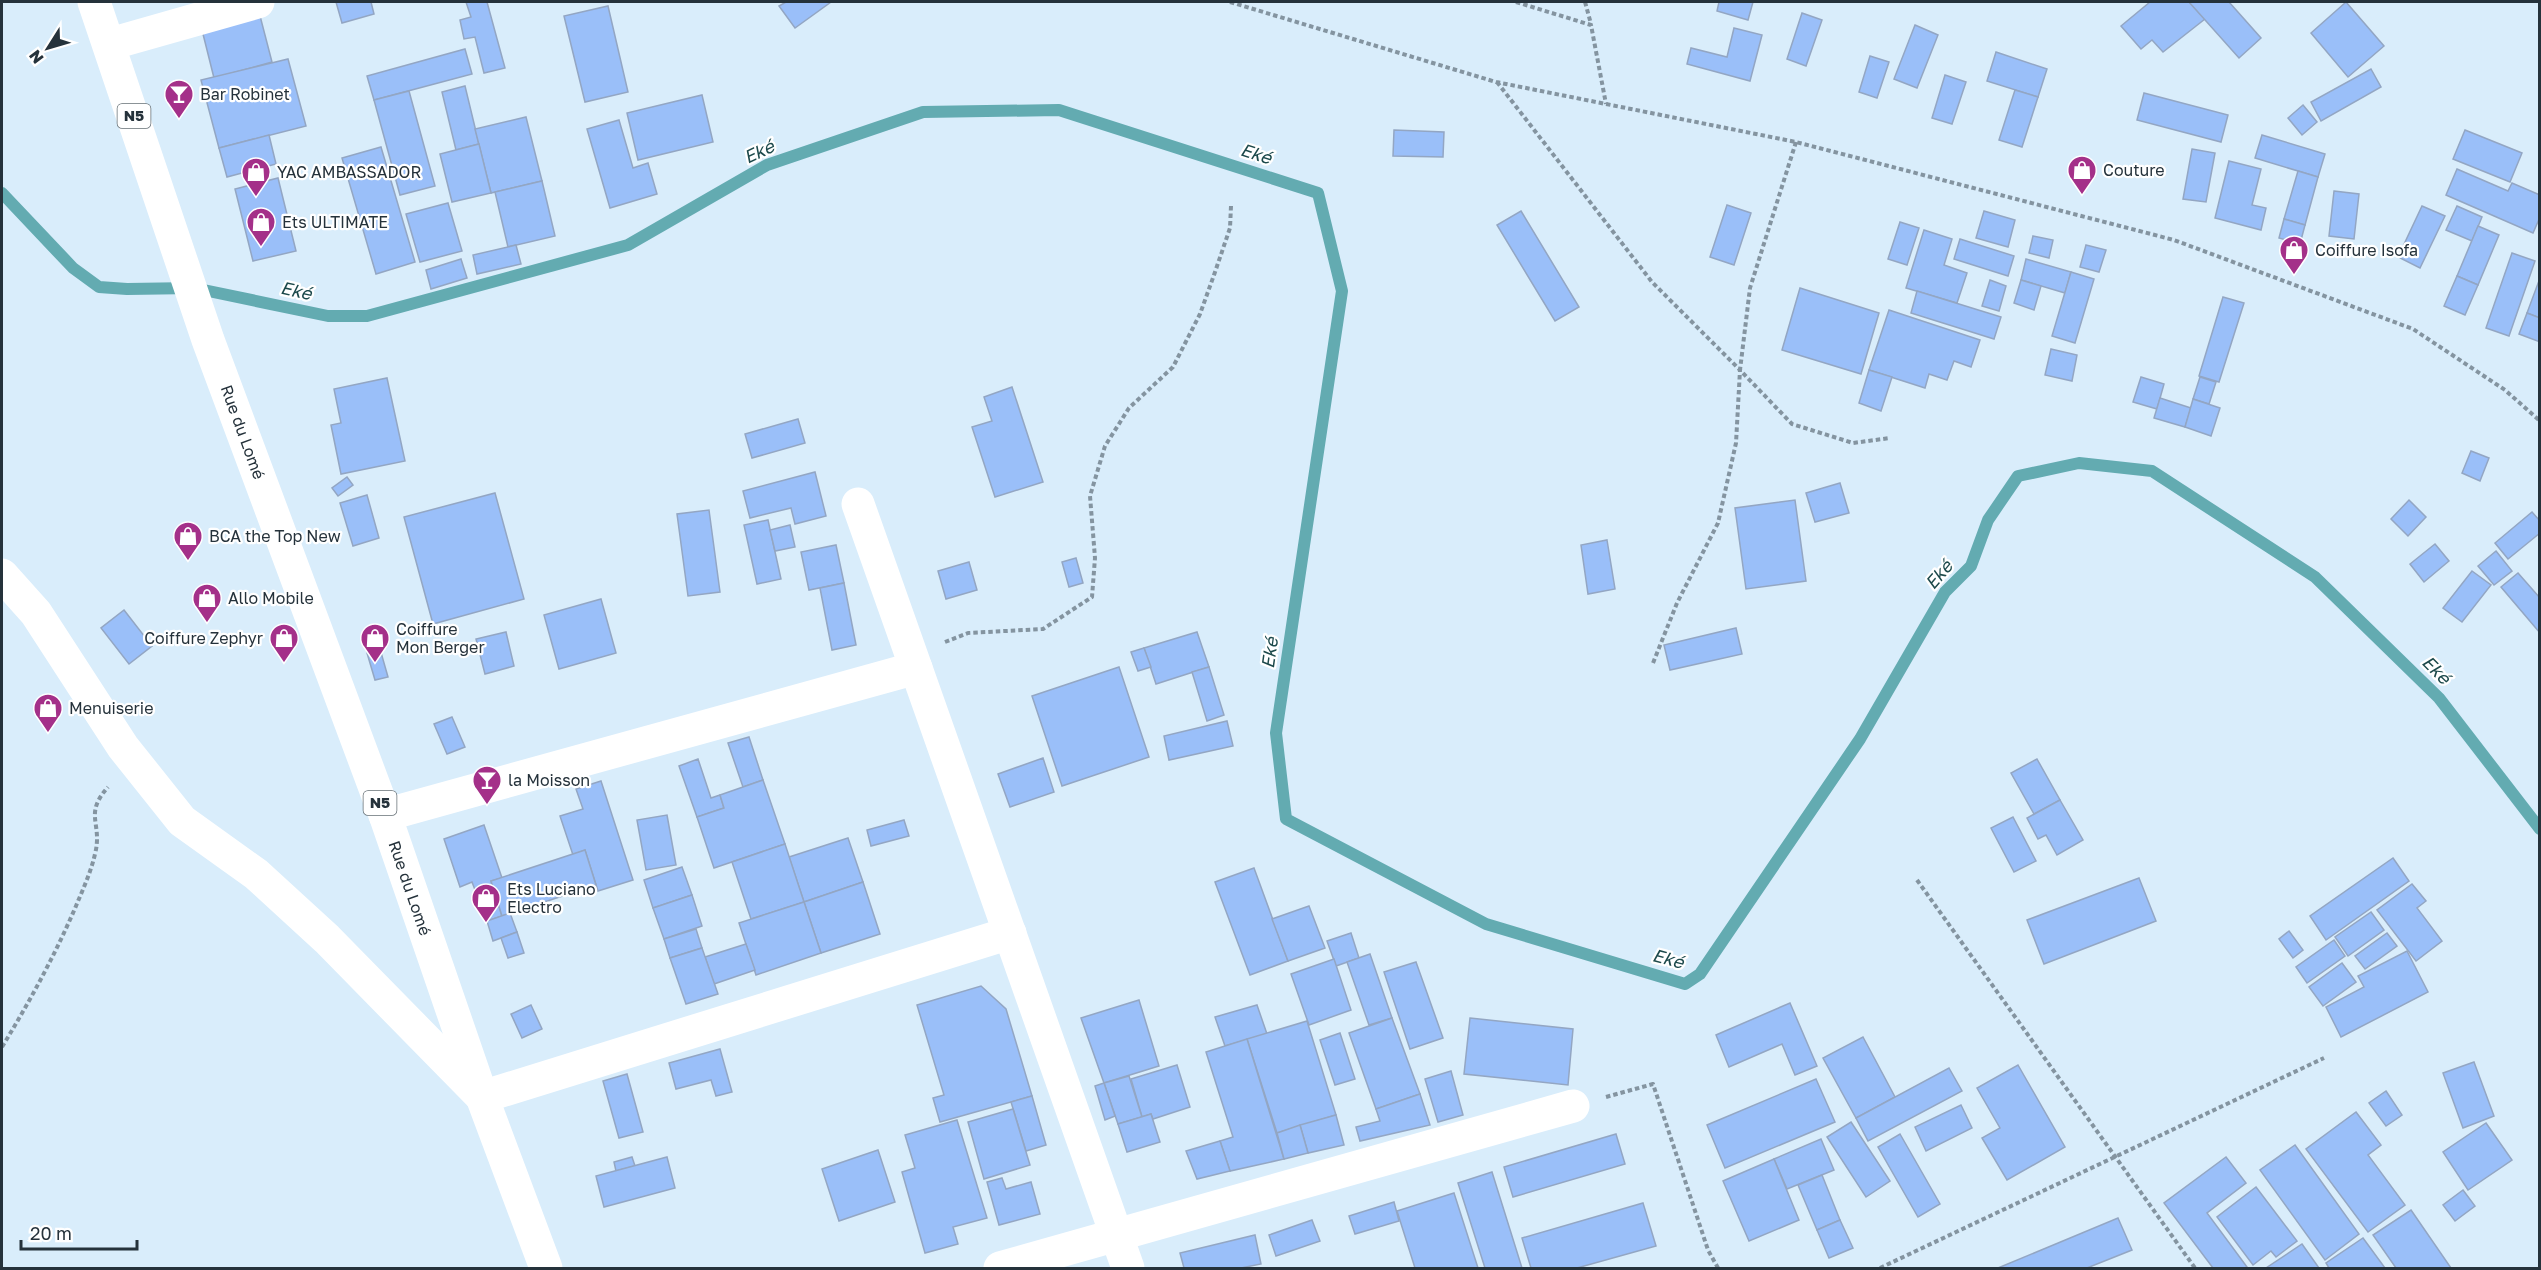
<svg xmlns="http://www.w3.org/2000/svg" width="2541" height="1270" font-family="'Golos Text',sans-serif">
	<style>
		.lines { fill: none; stroke-linecap: round; stroke-linejoin: round }
		.stream { stroke: #63abb1; stroke-width: 12 }
		.building { fill: #9abff9; stroke: #93a6c3; stroke-width: 1.5 }
		.path { stroke: #8494a0; stroke-width: 4; stroke-dasharray: 4.5 3; stroke-linecap: butt }
		.minor { stroke: #fff; stroke-width: 33 }
		.primary { stroke: #fff; stroke-width: 33 }
		.labels { text-anchor: middle; stroke-width: 4.5; stroke-linejoin: round; paint-order: stroke }
		.shield { fill: #fff; stroke: #667076; stroke-width: 1.5 }
		.shield-label { font-size: 15px; font-weight: bold; fill: #25323b }
		.poi-label { font-size: 16px; fill: #25323b; stroke: #fff; text-anchor: start }
		.street-label { font-size: 16px; fill: #25323b; stroke: #fff }
		.water-label { font-size: 18px; font-style: italic; fill: #1c494b; stroke: #fff }
	</style>
	<rect width="100%" height="100%" fill="#d9edfb"/>
	<g class="lines">
		<path class="stream" d="M2 193 73 268 99 287 127 289 194 288 328 316H367L628 245 767 165 923 112 1059 110 1318 193 1342 291 1276 733 1286 819 1486 924 1685 984 1700 974 1860 739 1945 592 1971 566 1988 520 2018 476 2079 463 2152 471 2315 577 2439 698 2540 829"/>
	</g>
	<g class="building">
		<path d="M336 2H371L374 14 342 23Z"/>
		<path d="M466 2H487L505 68 484 73 475 37 464 39 460 20 471 17Z"/>
		<path d="M786 2H831L795 28 779 6Z"/>
		<path d="M1719 2H1753L1748 20 1717 11Z"/>
		<path d="M2150 2H2189L2205 19 2163 52 2152 40 2141 49 2121 26Z"/>
		<path d="M2189 2H2229L2261 38 2239 58Z"/>
		<path d="M2346 2 2384 46 2348 77 2311 33Z"/>
		<path d="M608 6 628 92 585 102 564 16Z"/>
		<path d="M259 12 272 62 214 78 201 26Z"/>
		<path d="M1802 13 1822 20 1806 66 1787 59Z"/>
		<path d="M1915 25 1938 35 1917 88 1894 79Z"/>
		<path d="M1734 28 1762 35 1750 81 1687 64 1691 48 1727 57Z"/>
		<path d="M465 49 472 74 374 100 367 76Z"/>
		<path d="M1996 52 2047 69 2038 97 1987 81Z"/>
		<path d="M1870 56 1889 62 1877 98 1859 92Z"/>
		<path d="M288 59 306 126 219 148 201 80Z"/>
		<path d="M2371 69 2381 87 2321 121 2311 102Z"/>
		<path d="M1945 75 1966 82 1952 124 1932 118Z"/>
		<path d="M465 86 479 144 456 150 442 92Z"/>
		<path d="M2015 90 2038 97 2022 147 1999 140Z"/>
		<path d="M409 91 435 186 400 195 374 100Z"/>
		<path d="M2144 93 2228 115 2221 142 2137 120Z"/>
		<path d="M702 95 713 142 638 160 627 113Z"/>
		<path d="M2303 105 2317 122 2302 135 2288 118Z"/>
		<path d="M526 117 542 181 491 193 475 129Z"/>
		<path d="M619 120 633 168 648 163 657 194 610 208 587 129Z"/>
		<path d="M1394 130 1444 132 1443 157 1393 156Z"/>
		<path d="M2465 130 2522 153 2510 182 2453 159Z"/>
		<path d="M269 135 276 164 227 177 219 148Z"/>
		<path d="M2262 135 2325 154 2318 177 2255 158Z"/>
		<path d="M479 144 491 193 452 202 440 154Z"/>
		<path d="M381 147 415 262 376 274 342 158Z"/>
		<path d="M2192 149 2215 153 2206 202 2183 199Z"/>
		<path d="M2229 161 2261 169 2252 205 2266 208 2261 230 2215 218Z"/>
		<path d="M2457 169 2508 191 2512 183 2540 195V217L2533 233 2446 195Z"/>
		<path d="M2298 171 2318 177 2305 225 2284 219Z"/>
		<path d="M278 178 296 251 253 261 235 189Z"/>
		<path d="M542 181 555 236 508 247 495 192Z"/>
		<path d="M2334 191 2359 194 2354 239 2329 236Z"/>
		<path d="M448 203 462 251 420 262 406 214Z"/>
		<path d="M1727 205 1751 213 1734 265 1710 257Z"/>
		<path d="M2422 206 2445 216 2420 268 2398 257Z"/>
		<path d="M2457 206 2482 217 2472 241 2446 230Z"/>
		<path d="M1521 211 1579 307 1555 321 1497 225Z"/>
		<path d="M1984 211 2015 220 2008 247 1976 238Z"/>
		<path d="M2284 219 2305 225 2300 244 2279 238Z"/>
		<path d="M1900 222 1919 228 1907 265 1888 259Z"/>
		<path d="M2478 226 2499 235 2478 285 2457 276Z"/>
		<path d="M1924 230 1952 239 1944 265 1967 273 1957 303 1906 288Z"/>
		<path d="M2033 236 2053 240 2049 258 2029 253Z"/>
		<path d="M1960 239 2014 256 2008 276 1954 259Z"/>
		<path d="M516 245 521 264 477 274 473 255Z"/>
		<path d="M2086 245 2106 250 2099 272 2080 267Z"/>
		<path d="M2512 253 2535 261 2509 336 2486 328Z"/>
		<path d="M461 259 467 278 431 289 426 270Z"/>
		<path d="M2026 259 2071 272 2065 293 2021 280Z"/>
		<path d="M2071 272 2094 279 2075 343 2052 336Z"/>
		<path d="M2457 276 2478 285 2465 315 2444 306Z"/>
		<path d="M2540 278V318L2527 313Z"/>
		<path d="M1990 280 2006 286 1999 311 1982 306Z"/>
		<path d="M2021 280 2041 286 2034 310 2014 303Z"/>
		<path d="M1800 288 1879 313 1861 374 1782 350Z"/>
		<path d="M1917 291 2001 317 1994 339 1911 313Z"/>
		<path d="M2223 297 2244 303 2219 382 2199 376Z"/>
		<path d="M1889 310 1980 340 1971 367 1954 361 1947 380 1929 374 1925 388 1869 370Z"/>
		<path d="M2527 313 2540 318V342L2519 334Z"/>
		<path d="M2051 349 2077 355 2072 381 2045 375Z"/>
		<path d="M1869 370 1892 377 1881 411 1859 403Z"/>
		<path d="M2141 377 2164 384 2157 409 2133 402Z"/>
		<path d="M2200 377 2216 382 2209 404 2193 399Z"/>
		<path d="M387 378 405 461 341 474 331 425 341 423 334 389Z"/>
		<path d="M1012 387 1043 482 995 497 972 427 992 421 984 397Z"/>
		<path d="M2160 398 2191 408 2185 427 2154 418Z"/>
		<path d="M2193 399 2220 408 2211 436 2185 427Z"/>
		<path d="M798 419 805 443 752 458 745 434Z"/>
		<path d="M2471 451 2489 458 2480 481 2462 473Z"/>
		<path d="M815 472 826 516 795 524 791 508 750 518 743 491Z"/>
		<path d="M347 477 353 485 338 496 332 488Z"/>
		<path d="M1840 483 1849 513 1815 522 1806 493Z"/>
		<path d="M495 493 524 599 433 624 404 517Z"/>
		<path d="M367 495 379 538 353 546 340 503Z"/>
		<path d="M1795 500 1806 581 1746 589 1735 508Z"/>
		<path d="M2409 500 2426 517 2408 536 2391 519Z"/>
		<path d="M709 510 720 592 688 596 677 514Z"/>
		<path d="M2532 512 2540 521V533L2508 559 2495 543Z"/>
		<path d="M768 520 781 579 757 584 744 525Z"/>
		<path d="M790 525 795 547 775 551 770 530Z"/>
		<path d="M1607 540 1615 589 1588 594 1581 545Z"/>
		<path d="M2435 544 2449 561 2424 582 2410 564Z"/>
		<path d="M836 545 844 583 809 590 801 552Z"/>
		<path d="M2496 551 2512 571 2494 585 2478 566Z"/>
		<path d="M1076 558 1083 583 1069 587 1062 562Z"/>
		<path d="M969 562 977 590 946 599 938 571Z"/>
		<path d="M2472 571 2491 585 2462 622 2443 608Z"/>
		<path d="M2518 573 2540 598V633L2501 587Z"/>
		<path d="M844 583 856 645 832 650 820 588Z"/>
		<path d="M601 599 616 653 559 669 544 615Z"/>
		<path d="M124 610 152 646 129 664 101 628Z"/>
		<path d="M1736 628 1742 654 1670 670 1664 645Z"/>
		<path d="M506 632 514 666 485 674 476 639Z"/>
		<path d="M1197 632 1209 667 1156 684 1144 648Z"/>
		<path d="M1144 648 1151 667 1138 671 1131 652Z"/>
		<path d="M380 649 388 677 375 680 367 653Z"/>
		<path d="M1119 667 1149 757 1062 786 1032 696Z"/>
		<path d="M1209 667 1224 715 1207 721 1192 672Z"/>
		<path d="M452 717 465 747 447 754 434 724Z"/>
		<path d="M1227 721 1233 746 1169 760 1164 736Z"/>
		<path d="M749 737 763 780 743 787 728 743Z"/>
		<path d="M1043 758 1054 792 1010 807 998 774Z"/>
		<path d="M698 759 711 798 720 795 724 808 697 817 679 766Z"/>
		<path d="M2037 759 2060 800 2034 814 2011 773Z"/>
		<path d="M763 780 785 844 714 868 697 817 724 808 720 795Z"/>
		<path d="M601 781 633 880 598 891 585 850 573 855 560 816 583 809 576 789Z"/>
		<path d="M2060 800 2083 840 2057 855 2046 835 2038 839 2027 818Z"/>
		<path d="M667 815 676 865 646 870 637 820Z"/>
		<path d="M2013 817 2036 861 2014 872 1991 828Z"/>
		<path d="M904 820 909 836 871 846 867 830Z"/>
		<path d="M484 825 502 878 491 881 502 916 487 921 472 882 460 887 444 839Z"/>
		<path d="M848 838 863 882 804 902 789 857Z"/>
		<path d="M785 844 804 902 751 919 732 862Z"/>
		<path d="M585 850 596 885 502 916 491 881Z"/>
		<path d="M2393 858 2409 881 2326 940 2310 916Z"/>
		<path d="M682 867 692 895 653 908 644 880Z"/>
		<path d="M1254 868 1288 961 1250 975 1215 882Z"/>
		<path d="M2139 878 2156 921 2044 964 2027 920Z"/>
		<path d="M863 882 880 934 821 953 804 902Z"/>
		<path d="M2412 884 2426 901 2417 908 2442 941 2416 961 2377 910Z"/>
		<path d="M692 895 702 926 664 939 653 908Z"/>
		<path d="M804 902 821 953 756 975 739 923Z"/>
		<path d="M1309 906 1325 948 1288 961 1272 919Z"/>
		<path d="M2371 912 2384 930 2348 956 2335 937Z"/>
		<path d="M510 913 517 932 493 941 487 921Z"/>
		<path d="M696 929 702 948 670 958 664 939Z"/>
		<path d="M2289 931 2303 950 2293 958 2279 939Z"/>
		<path d="M517 932 524 953 508 958 501 938Z"/>
		<path d="M1351 933 1359 958 1336 966 1327 941Z"/>
		<path d="M2387 933 2397 946 2365 969 2355 956Z"/>
		<path d="M2334 940 2345 956 2307 983 2296 967Z"/>
		<path d="M746 944 755 970 714 984 705 957Z"/>
		<path d="M702 948 718 994 686 1004 670 958Z"/>
		<path d="M2407 951 2428 992 2341 1037 2326 1007 2364 987 2358 976Z"/>
		<path d="M1370 954 1392 1018 1369 1025 1347 962Z"/>
		<path d="M1334 959 1351 1010 1309 1025 1291 974Z"/>
		<path d="M1416 962 1443 1038 1410 1049 1384 972Z"/>
		<path d="M2342 963 2356 982 2323 1006 2309 987Z"/>
		<path d="M981 986 1006 1009 1032 1096 940 1122 933 1098 944 1095 917 1005Z"/>
		<path d="M1139 1000 1159 1066 1104 1083 1081 1018Z"/>
		<path d="M1790 1003 1817 1066 1795 1075 1782 1044 1729 1067 1716 1035Z"/>
		<path d="M531 1005 542 1029 522 1038 511 1014Z"/>
		<path d="M1257 1005 1267 1034 1225 1046 1215 1017Z"/>
		<path d="M1392 1018 1420 1094 1376 1109 1349 1033Z"/>
		<path d="M1470 1018 1573 1029 1568 1085 1464 1074Z"/>
		<path d="M1307 1021 1336 1115 1277 1133 1247 1039Z"/>
		<path d="M1340 1033 1355 1079 1335 1085 1320 1040Z"/>
		<path d="M1863 1037 1895 1097 1856 1118 1823 1058Z"/>
		<path d="M1247 1039 1284 1159 1230 1171 1220 1141 1233 1137 1206 1052Z"/>
		<path d="M720 1049 732 1092 716 1096 711 1080 676 1089 669 1063Z"/>
		<path d="M2474 1062 2494 1116 2463 1128 2443 1073Z"/>
		<path d="M1177 1065 1190 1107 1153 1119 1151 1114 1142 1117 1131 1079Z"/>
		<path d="M2018 1065 2065 1147 2007 1180 1982 1138 2000 1128 1977 1088Z"/>
		<path d="M1949 1068 1962 1091 1868 1141 1856 1118Z"/>
		<path d="M1451 1071 1463 1115 1438 1122 1425 1079Z"/>
		<path d="M627 1074 643 1132 619 1138 603 1081Z"/>
		<path d="M1129 1076 1142 1117 1118 1124 1104 1083Z"/>
		<path d="M1816 1079 1835 1122 1725 1168 1707 1125Z"/>
		<path d="M1104 1083 1115 1116 1105 1120 1095 1086Z"/>
		<path d="M2386 1091 2402 1115 2386 1126 2369 1103Z"/>
		<path d="M1420 1094 1430 1125 1360 1141 1356 1127 1380 1121 1376 1109Z"/>
		<path d="M1032 1096 1046 1145 1026 1151 1011 1102Z"/>
		<path d="M1961 1105 1972 1128 1926 1151 1915 1127Z"/>
		<path d="M1013 1109 1030 1165 984 1179 968 1122Z"/>
		<path d="M2356 1112 2381 1145 2368 1155 2405 1205 2368 1232 2306 1149Z"/>
		<path d="M1151 1114 1160 1142 1127 1152 1118 1124Z"/>
		<path d="M1336 1115 1344 1145 1308 1153 1300 1125Z"/>
		<path d="M957 1120 987 1218 953 1227 958 1244 925 1253 902 1172 915 1168 905 1135Z"/>
		<path d="M1851 1122 1890 1181 1866 1197 1827 1137Z"/>
		<path d="M2486 1123 2512 1160 2468 1190 2443 1152Z"/>
		<path d="M1300 1125 1308 1153 1284 1159 1277 1133Z"/>
		<path d="M1616 1134 1625 1164 1513 1197 1504 1167Z"/>
		<path d="M1900 1134 1940 1204 1918 1217 1878 1147Z"/>
		<path d="M1821 1139 1834 1170 1787 1189 1774 1159Z"/>
		<path d="M1220 1141 1230 1171 1197 1179 1186 1151Z"/>
		<path d="M2295 1145 2359 1234 2325 1260 2260 1170Z"/>
		<path d="M878 1150 895 1202 839 1221 822 1169Z"/>
		<path d="M632 1157 635 1166 616 1171 614 1162Z"/>
		<path d="M667 1157 675 1188 604 1207 596 1176Z"/>
		<path d="M2226 1157 2246 1183 2207 1213 2247 1267 2245 1268H2213L2164 1203Z"/>
		<path d="M1774 1159 1799 1220 1749 1241 1723 1181Z"/>
		<path d="M1492 1172 1522 1268H1485L1458 1183Z"/>
		<path d="M1822 1175 1840 1220 1817 1230 1798 1185Z"/>
		<path d="M1002 1178 1006 1189 1031 1182 1040 1214 999 1225 987 1182Z"/>
		<path d="M2256 1187 2297 1241 2276 1257 2271 1251 2253 1265 2217 1217Z"/>
		<path d="M2463 1190 2475 1206 2455 1221 2443 1205Z"/>
		<path d="M1454 1193 1478 1268H1415L1397 1211Z"/>
		<path d="M1394 1202 1399 1221 1355 1234 1349 1216Z"/>
		<path d="M1643 1203 1656 1246 1577 1268H1531L1522 1238Z"/>
		<path d="M2411 1210 2451 1268H2396L2373 1235Z"/>
		<path d="M2118 1218 2132 1250 2087 1268H1998Z"/>
		<path d="M1312 1220 1320 1241 1276 1256 1269 1235Z"/>
		<path d="M1840 1220 1853 1248 1829 1258 1817 1230Z"/>
		<path d="M1255 1235 1261 1264 1241 1268H1184L1180 1253Z"/>
		<path d="M2363 1238 2385 1268H2329L2326 1263Z"/>
		<path d="M2302 1244 2319 1268H2266Z"/>
	</g>
	<g class="lines">
		<g class="path">
			<path d="M1230 2 1496 82 1796 142 2174 240 2413 329 2505 390 2540 421"/>
			<path d="M1516 2 1591 25 1606 104"/>
			<path d="M1585 2 1591 24"/>
			<path d="M1497 82 1652 282 1740 370 1736 443 1718 523 1677 603 1653 663"/>
			<path d="M1796 142 1750 288 1740 370 1792 424 1853 443 1890 438"/>
			<path d="M945 642 968 633 1043 629 1092 597 1095 558 1090 496 1105 446 1129 408 1173 367 1200 314 1214 275 1230 228 1231 206"/>
			<path d="M1917 880 2195 1268"/>
			<path d="M2 1047C30 1001 55 955 76 906 83 889 91 872 95 854 103 823 83 815 108 787"/>
			<path d="M1606 1097 1653 1084 1708 1250 1718 1268"/>
			<path d="M1880 1268 2324 1058"/>
		</g>
		<g class="minor">
			<path d="M110 44 258 2"/>
			<path d="M858 504 1128 1268"/>
			<path d="M2 575 36 613 123 747 182 821 256 874 327 939 482 1097 1010 933"/>
			<path d="M385 815 916 668"/>
			<path d="M1000 1268 1573 1106"/>
		</g>
		<path class="primary" d="M94 2 208 340 385 815 482 1097 546 1268"/>
	</g>
	<defs>
		<g id="bar-pin" transform="scale(1.5)"><path d="M0 17L-7.5 6A9.5 9.5 0 1 1 7.5 6Z" fill="#a43089" stroke="#fff"/><path d="M-6-5H6L.8 .8V4.5H3.5V6h-7V4.5H-.8V.8Z" fill="#fff"/></g>
		<g id="shop-pin" transform="scale(1.5)"><path d="M0 17L-7.5 6A9.5 9.5 0 1 1 7.5 6Z" fill="#a43089" stroke="#fff"/><path d="M-5-2.5h2.3a2.7 3.5 0 0 1 5.4 0H5L5.5 6h-11ZM-1.5-2.5h3a1.5 2.3 0 0 0-3 0Z" fill="#fff"/></g>
	</defs>
	<g fill-rule="evenodd">
		<use href="#bar-pin" x="179" y="94"/>
		<use href="#shop-pin" x="2082" y="170"/>
		<use href="#shop-pin" x="256" y="172"/>
		<use href="#shop-pin" x="261" y="222"/>
		<use href="#shop-pin" x="2294" y="250"/>
		<use href="#shop-pin" x="188" y="536"/>
		<use href="#shop-pin" x="207" y="598"/>
		<use href="#shop-pin" x="284" y="638"/>
		<use href="#shop-pin" x="375" y="638"/>
		<use href="#shop-pin" x="48" y="708"/>
		<use href="#bar-pin" x="487" y="780"/>
		<use href="#shop-pin" x="486" y="898"/>
	</g>
	<g class="labels">
		<g class="shield">
			<rect x="117.5" y="104" width="33" height="24" rx="4.5"/>
			<rect x="363.5" y="791" width="33" height="24" rx="4.5"/>
		</g>
		<g class="shield-label">
			<text x="134" y="121">N5</text>
			<text x="380" y="808">N5</text>
		</g>
		<g class="poi-label">
			<text x="200" y="100">Bar Robinet</text>
			<text x="2103" y="176">Couture</text>
			<text x="277" y="178">YAC AMBASSADOR</text>
			<text x="282" y="228">Ets ULTIMATE</text>
			<text x="2315" y="256">Coiffure Isofa</text>
			<text x="209" y="542">BCA the Top New</text>
			<text x="228" y="604">Allo Mobile</text>
			<text x="396" y="635">Coiffure<tspan x="396" dy="18">Mon Berger</tspan></text>
			<text x="263" y="644" text-anchor="end">Coiffure Zephyr</text>
			<text x="69" y="714">Menuiserie</text>
			<text x="508" y="786">la Moisson</text>
			<text x="507" y="895">Ets Luciano<tspan x="507" dy="18">Electro</tspan></text>
		</g>
		<g class="street-label">
			<text transform="translate(243 432) rotate(70)" y="6">Rue du Lomé</text>
			<text transform="translate(410 888) rotate(71)" y="6">Rue du Lomé</text>
		</g>
		<g class="water-label">
			<text transform="translate(759 152) rotate(-25)" y="6">Eké</text>
			<text transform="translate(1256 154) rotate(18)" y="6">Eké</text>
			<text transform="translate(296 291) rotate(12)" y="6">Eké</text>
			<text transform="translate(1939 575) rotate(-50)" y="6">Eké</text>
			<text transform="translate(1270 653) rotate(-82)" y="6">Eké</text>
			<text transform="translate(2436 670) rotate(45)" y="6">Eké</text>
			<text transform="translate(1668 959) rotate(15)" y="6">Eké</text>
		</g>
	</g>
	<rect width="2541" height="1270" fill="none" stroke="#25323b" stroke-width="6"/>
	<g transform="translate(48 48) rotate(233)" stroke="#ffffff" stroke-width="4.5" paint-order="stroke">
	<path d="M0-4.5L10 22L0 15L-10 22Z" fill="#25323b"/>
	<text y="-9" font-size="16" font-weight="bold" text-anchor="middle" fill="#25323b">N</text>
	</g>
	<path d="M21 1240v9h116v-9" fill="none" stroke="#25323b" stroke-width="3"/>
	<text x="30" y="1240" font-size="18" fill="#25323b" stroke="#ffffff" stroke-width="4.5" paint-order="stroke">20 m</text>
</svg>
